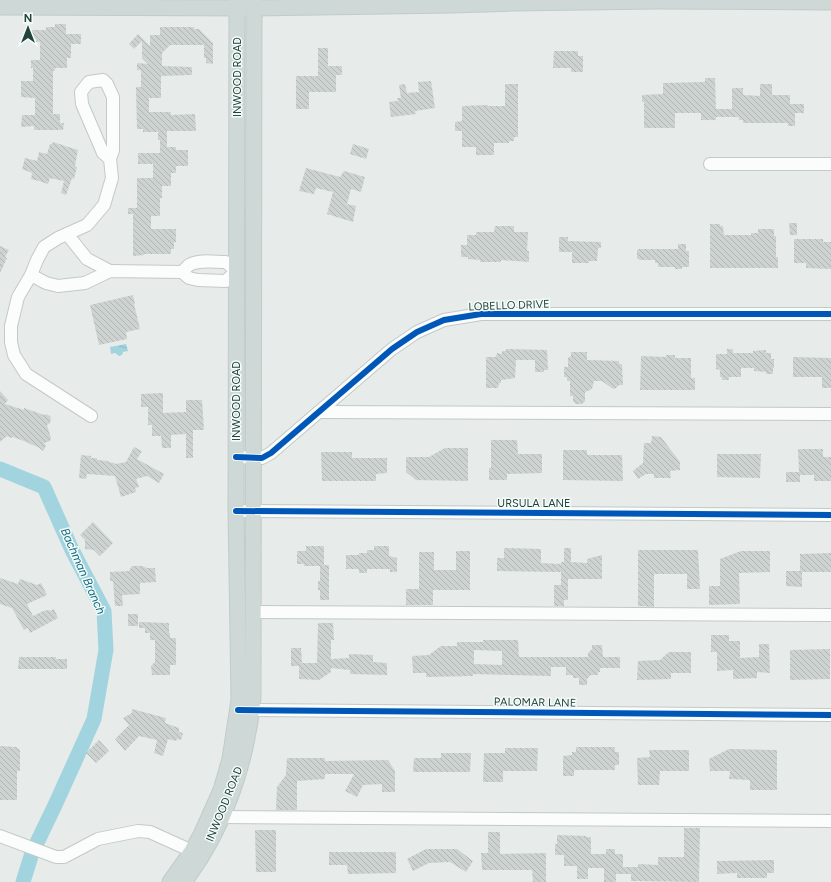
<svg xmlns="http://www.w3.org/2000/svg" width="831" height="882" font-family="Figtree,sans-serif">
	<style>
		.water { fill: url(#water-ripples) }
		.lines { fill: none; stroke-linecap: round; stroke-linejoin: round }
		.river { stroke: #a2d4df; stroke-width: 15 }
		.building { fill: url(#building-back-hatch); fill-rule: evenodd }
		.minor-casing { stroke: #c3c9c7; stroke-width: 14 }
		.major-casing { stroke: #c1cbc9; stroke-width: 17 }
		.minor { stroke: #fbfcfc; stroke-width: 12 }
		.major { stroke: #ced8d6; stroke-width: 15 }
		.cycleway-casing { stroke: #f5fbf8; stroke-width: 8 }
		.cycleway { stroke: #0057b8; stroke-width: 6 }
		.labels { text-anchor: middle; stroke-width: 3; stroke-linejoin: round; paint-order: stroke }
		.street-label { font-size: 11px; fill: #20433b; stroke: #f5fbf8 }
		.water-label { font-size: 12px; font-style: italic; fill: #126e87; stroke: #f5fbf8 }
	</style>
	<defs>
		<pattern id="water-ripples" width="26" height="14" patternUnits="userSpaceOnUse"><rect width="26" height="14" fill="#a2d4df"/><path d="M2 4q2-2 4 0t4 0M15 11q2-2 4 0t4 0" fill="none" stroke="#8bb7c0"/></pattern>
		<pattern id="building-back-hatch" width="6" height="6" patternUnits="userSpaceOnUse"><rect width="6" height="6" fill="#ccd3d1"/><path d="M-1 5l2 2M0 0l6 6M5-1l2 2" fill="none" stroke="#afb6b4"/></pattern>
	</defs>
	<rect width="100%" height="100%" fill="#e7ecea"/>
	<path class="water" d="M126 344 128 351 123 352 122 355 119 356 115 353 111 354 110 347Z"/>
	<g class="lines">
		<path class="river" d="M0 469 44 487 72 550 104 611 106 650 94 719 56 803 32 853 23 882"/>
	</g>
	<g class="building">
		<path d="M55 24H66V34H81V44H71V58H67V68H55V71H53V114H60V123H64L63 130H34V126L21 127 22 115H35V98L21 97V81H33V68H31V60H40V42H36V39H31V32L32 30H46V27H55Z"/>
		<path d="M160 27H194V29H199L213 43V64L206 63V58H204V45H170L162 53V66L192 67V75L161 76V98H149V112H171V115L195 114 196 131H167V147H176V150H188V166H176V173H171V186H162V198H160V216H151V229H176V242H174V249H171V254H144V255L133 256V214H128V208H137V178H153V164H138V153H160V140H158V132H143V129H137L136 87H141V70H137V63L148 64 142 58V41L134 49 129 44 138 34 150 46V35H160Z"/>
		<path d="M318 48H328V66H342V75H336V92H309V109H296V76H318Z"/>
		<path d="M554 51H578V56H583V72H571V68H553Z"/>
		<path d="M705 78H715L716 109H732V88H743V95L760 96V84H772V95H790V104H804V113H795V126H788V123H743V120H739V117H716V120H701V113H675V128H644V102H642V95L663 94V83L705 82Z"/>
		<path d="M431 81 435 108 415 111 416 114 391 117 389 102 398 101 397 98H401L399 85 405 84 407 93 419 92 418 82Z"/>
		<path d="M505 84H518V137H514V141H509V143H494V155H476V147H462V131H455V122L462 121V106L488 105V106H505Z"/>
		<path d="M53 142 78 150 75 166 77 167 74 179 72 178 66 195 61 193 64 181 50 178 48 184 39 181 31 179 32 173 22 169 25 158 37 161 39 152 47 154 50 144H52Z"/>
		<path d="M353 144 369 149 366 159 350 154Z"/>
		<path d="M306 168 340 177 344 171 365 177 361 192 351 189 347 204 356 206 353 222 327 214 333 192 316 188 314 194 299 191Z"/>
		<path d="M789 223H797V235H790Z"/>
		<path d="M710 224H720V226H723L724 235H751V233H758V229H774V236H776V257H778V268H710Z"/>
		<path d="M495 226H514V232H528L527 251H529V262L501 260V262H480V260L468 259V257H461V245H467V235H476V232H494Z"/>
		<path d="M559 237H568V241L601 242V248H598L597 261H589V263H572V252H559Z"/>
		<path d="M794 239H823V242H831V269L806 268V263H794Z"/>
		<path d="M678 244H686V251H689V267H682V269H675V267H658V263H655V260H639V259H637V250L639 249H678Z"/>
		<path d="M0 246 9 250 5 257 7 258 0 273Z"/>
		<path d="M133 295 135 304H134L140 329 126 332 127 339 99 345 90 305Z"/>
		<path d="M506 349 547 350 548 370H544V372H535V360H516L515 378 501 380V383H499L498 388H486V357H496L497 353 502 354V351H506Z"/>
		<path d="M727 349H733V353H753V351L766 350V353H771V359H774V368H773V374H766V372L754 371V368H741V377H729V380H722V377H720V370L716 369V354H727Z"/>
		<path d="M571 352H587V360L619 361V364H622L623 385H619L616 388 613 389 602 381H594L592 389 585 392V401L582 404H576L573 401V396H570V381H567V377H564V367H568V358L571 356Z"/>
		<path d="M666 355H675V358H691V378H695V390H640L641 356 666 357Z"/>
		<path d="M793 357 831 358V388H822V377H793Z"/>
		<path d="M0 391 8 400 5 404 24 410V408L44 415 46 414 50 416 51 419 50 423 47 425 51 438 50 441 44 443 46 446 43 451 38 447 30 444 29 443 13 437 11 438 7 436 0 442Z"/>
		<path d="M163 393V413L186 412V400H202L204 430H193V458H186V434L171 435V448H162L161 436H152V425H148V407H141V394Z"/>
		<path d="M652 436 661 437 680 462V470L670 471 671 478H654V474H646L638 479 633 471 643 463 644 443H651Z"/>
		<path d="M491 440H517L518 454H542V473L507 474V480H489V468H491Z"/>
		<path d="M134 447 142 451 137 459 164 474 159 483 147 476 136 479 139 487 135 488 136 492 121 497 115 476 87 474 86 479 79 478 81 455 91 456V458H97V460L108 461V462L114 463 116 464 126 462Z"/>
		<path d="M445 448H468V481L416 480 406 472V457H429Z"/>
		<path d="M798 449H823V457H831V481H814V475H800V482H786V472H799Z"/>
		<path d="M563 450H587V455H622L623 481 563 480Z"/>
		<path d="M321 452H352V458H387V473L376 474V481H322Z"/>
		<path d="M717 454H761L760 478 717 477Z"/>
		<path d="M93 522 113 543 100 556 94 550 85 549V540L80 535Z"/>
		<path d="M306 546H324V565H329V600H320V590H318V581H320V566H304V564H297V551H306Z"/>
		<path d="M374 546H389V556L397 558V572H390V569H367V573H359V569H346V555H359V553H367V550H374Z"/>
		<path d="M504 548 541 549V563L561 564V562H564V548H571V562L587 563V559L602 555V579H568V600H564V606H554V585H561V572L497 571V558H504Z"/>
		<path d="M638 550H698L700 589H687V574H654V607L638 606Z"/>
		<path d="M456 551H470V590H433V605H406V589H419V552H434V570H456Z"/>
		<path d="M741 551H770V572L739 573 740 604 709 605V586H720V559Z"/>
		<path d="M831 553V572H802V587L786 586V571H800V554Z"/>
		<path d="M132 566H142L147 568H155L156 582 140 583V594L122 595 123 606H115L113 581H110V572L129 571Z"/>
		<path d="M0 578 18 584 20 579 37 585 41 583 47 595 27 604 33 616 43 611 49 610 50 611 54 609 58 618 30 633 28 628 24 630 12 608 0 604Z"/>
		<rect x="128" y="614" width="10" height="12"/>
		<path d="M139 622 169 623V633H170V638H176V665H170V675H152L151 666 155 662V640H150V633H145V628H139Z"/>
		<path d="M318 623H333L334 640H331V659L349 658V654L373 655V662L387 663V675L350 674V670L331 668V672L319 680 299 679V666H291V648H301L302 663H317Z"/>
		<path d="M711 635H729V641H740V658L759 657V644H769L770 673 757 672V678L733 679V670L717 671V652H711Z"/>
		<path d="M483 640H518L519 657H588V653L592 649V645H602L603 657H620V668H600V672H598V675H591L587 679V685H579V678H573V675H566V667H551V676L473 674V676L426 677V673H413L412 656 429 655 441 646H457V642H483ZM474 650 502 651V665L474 664Z"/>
		<path d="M830 649V679L790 680V650Z"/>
		<path d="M669 652H691V673H671V679L637 680 638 661 660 660Z"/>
		<path d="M19 657H56V659H67V669H18Z"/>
		<path d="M132 709 166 718 165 723 179 728V732L183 733 181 740 177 739 176 741 168 739 163 756 154 753 157 740 139 736 125 751 115 739 129 725 123 718 132 713Z"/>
		<path d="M99 740 109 751 96 763 86 753Z"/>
		<path d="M0 746 16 747 20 750V771H17V800H0Z"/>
		<path d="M576 747H615V752H619V765H615V770H574V776H563V756L572 755V752H576Z"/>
		<path d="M505 748H538L537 771H503V782H483L484 753H505Z"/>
		<path d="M729 749 777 750V790H750V780L729 779 730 771H710L709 759Z"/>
		<path d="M649 750H689V771H660L659 785H638L637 758 650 757Z"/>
		<path d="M441 753H471L470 772H413L414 758H441Z"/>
		<path d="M287 758H325V761L388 760 395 771V792H382V784L363 785 357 797 345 791 354 774H325V779L297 781V810H276L277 787 286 775Z"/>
		<path d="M684 828H700L699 882 631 881V874H616V882H604V868H588V879H577V866H564V855H555V844H557V835L586 836V837H591V854H606V849H615V854H622L623 856V867H638V864L658 865V857H684Z"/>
		<path d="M255 830H276V872H256Z"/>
		<path d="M488 832H500V854L546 853V882H533L532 870H482L481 853H488Z"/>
		<path d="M426 849H457L473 861 466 872 450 862 429 863 413 871 407 859Z"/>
		<path d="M329 852H396V873L348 874 347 865H329Z"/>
		<path d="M774 860V873H767V878H737V873L717 874V861Z"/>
	</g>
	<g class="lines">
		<g class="minor-casing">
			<g id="minor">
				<path d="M710 164H831"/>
				<path d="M67 234 87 259 110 271"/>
				<path d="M31 275 46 283 58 286 85 283 110 271 182 272 189 278 198 280 226 281 236 271 226 262C215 262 199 259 189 265 187 267 184 270 182 272"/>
				<path d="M319 412 831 414"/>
				<path d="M91 416 26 374 14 355 11 342V326L18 297 31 275 37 260 44 247 58 238 87 225 104 205 112 178 110 159 113 150V97L107 84 103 80 89 82 81 92 82 104 103 153 110 159"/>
				<path d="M236 457 262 458 271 453 392 349 417 332 444 320 481 314H831"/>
				<path d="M236 511 831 515"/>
				<path d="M254 612 831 615"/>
				<path d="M244 710 831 715"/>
				<path d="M221 817 831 821"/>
				<path d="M0 836 56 857H64L98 839 138 831 150 832 192 851"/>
			</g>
		</g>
		<g class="major-casing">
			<g id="major">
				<path d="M0 7 254 8 452 5 514 3 657 1 831 2"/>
				<path d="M170 882 192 851 201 835 221 790 230 759 239 700 236 511 237 0"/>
				<path d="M184 882C224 830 247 762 253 698L254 0"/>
			</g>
		</g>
		<use href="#minor" class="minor"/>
		<use href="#major" class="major"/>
		<g class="cycleway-casing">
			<g id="cycleway">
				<path d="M236 457 262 458 271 453 392 349 417 332 444 320 481 314H831"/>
				<path d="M236 511 831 515"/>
				<path d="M238 710 831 715"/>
			</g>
		</g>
		<use href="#cycleway" class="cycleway"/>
	</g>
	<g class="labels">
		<g class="street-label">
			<text transform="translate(237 77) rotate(-90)" y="4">INWOOD ROAD</text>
			<text transform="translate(509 305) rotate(-2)" y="4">LOBELLO DRIVE</text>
			<text transform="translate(236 401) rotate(-90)" y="4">INWOOD ROAD</text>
			<text x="534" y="507">URSULA LANE</text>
			<text transform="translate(535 702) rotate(1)" y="4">PALOMAR LANE</text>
			<text transform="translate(224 804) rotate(-68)" y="4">INWOOD ROAD</text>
		</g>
		<g class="water-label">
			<text transform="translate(83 571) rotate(66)" y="4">Bachman Branch</text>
		</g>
	</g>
	<g transform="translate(28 28)" stroke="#f5fbf8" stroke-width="3" paint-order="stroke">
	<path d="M0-3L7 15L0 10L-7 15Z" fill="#20433b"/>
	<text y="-6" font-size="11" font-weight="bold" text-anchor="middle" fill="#20433b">N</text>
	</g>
</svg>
